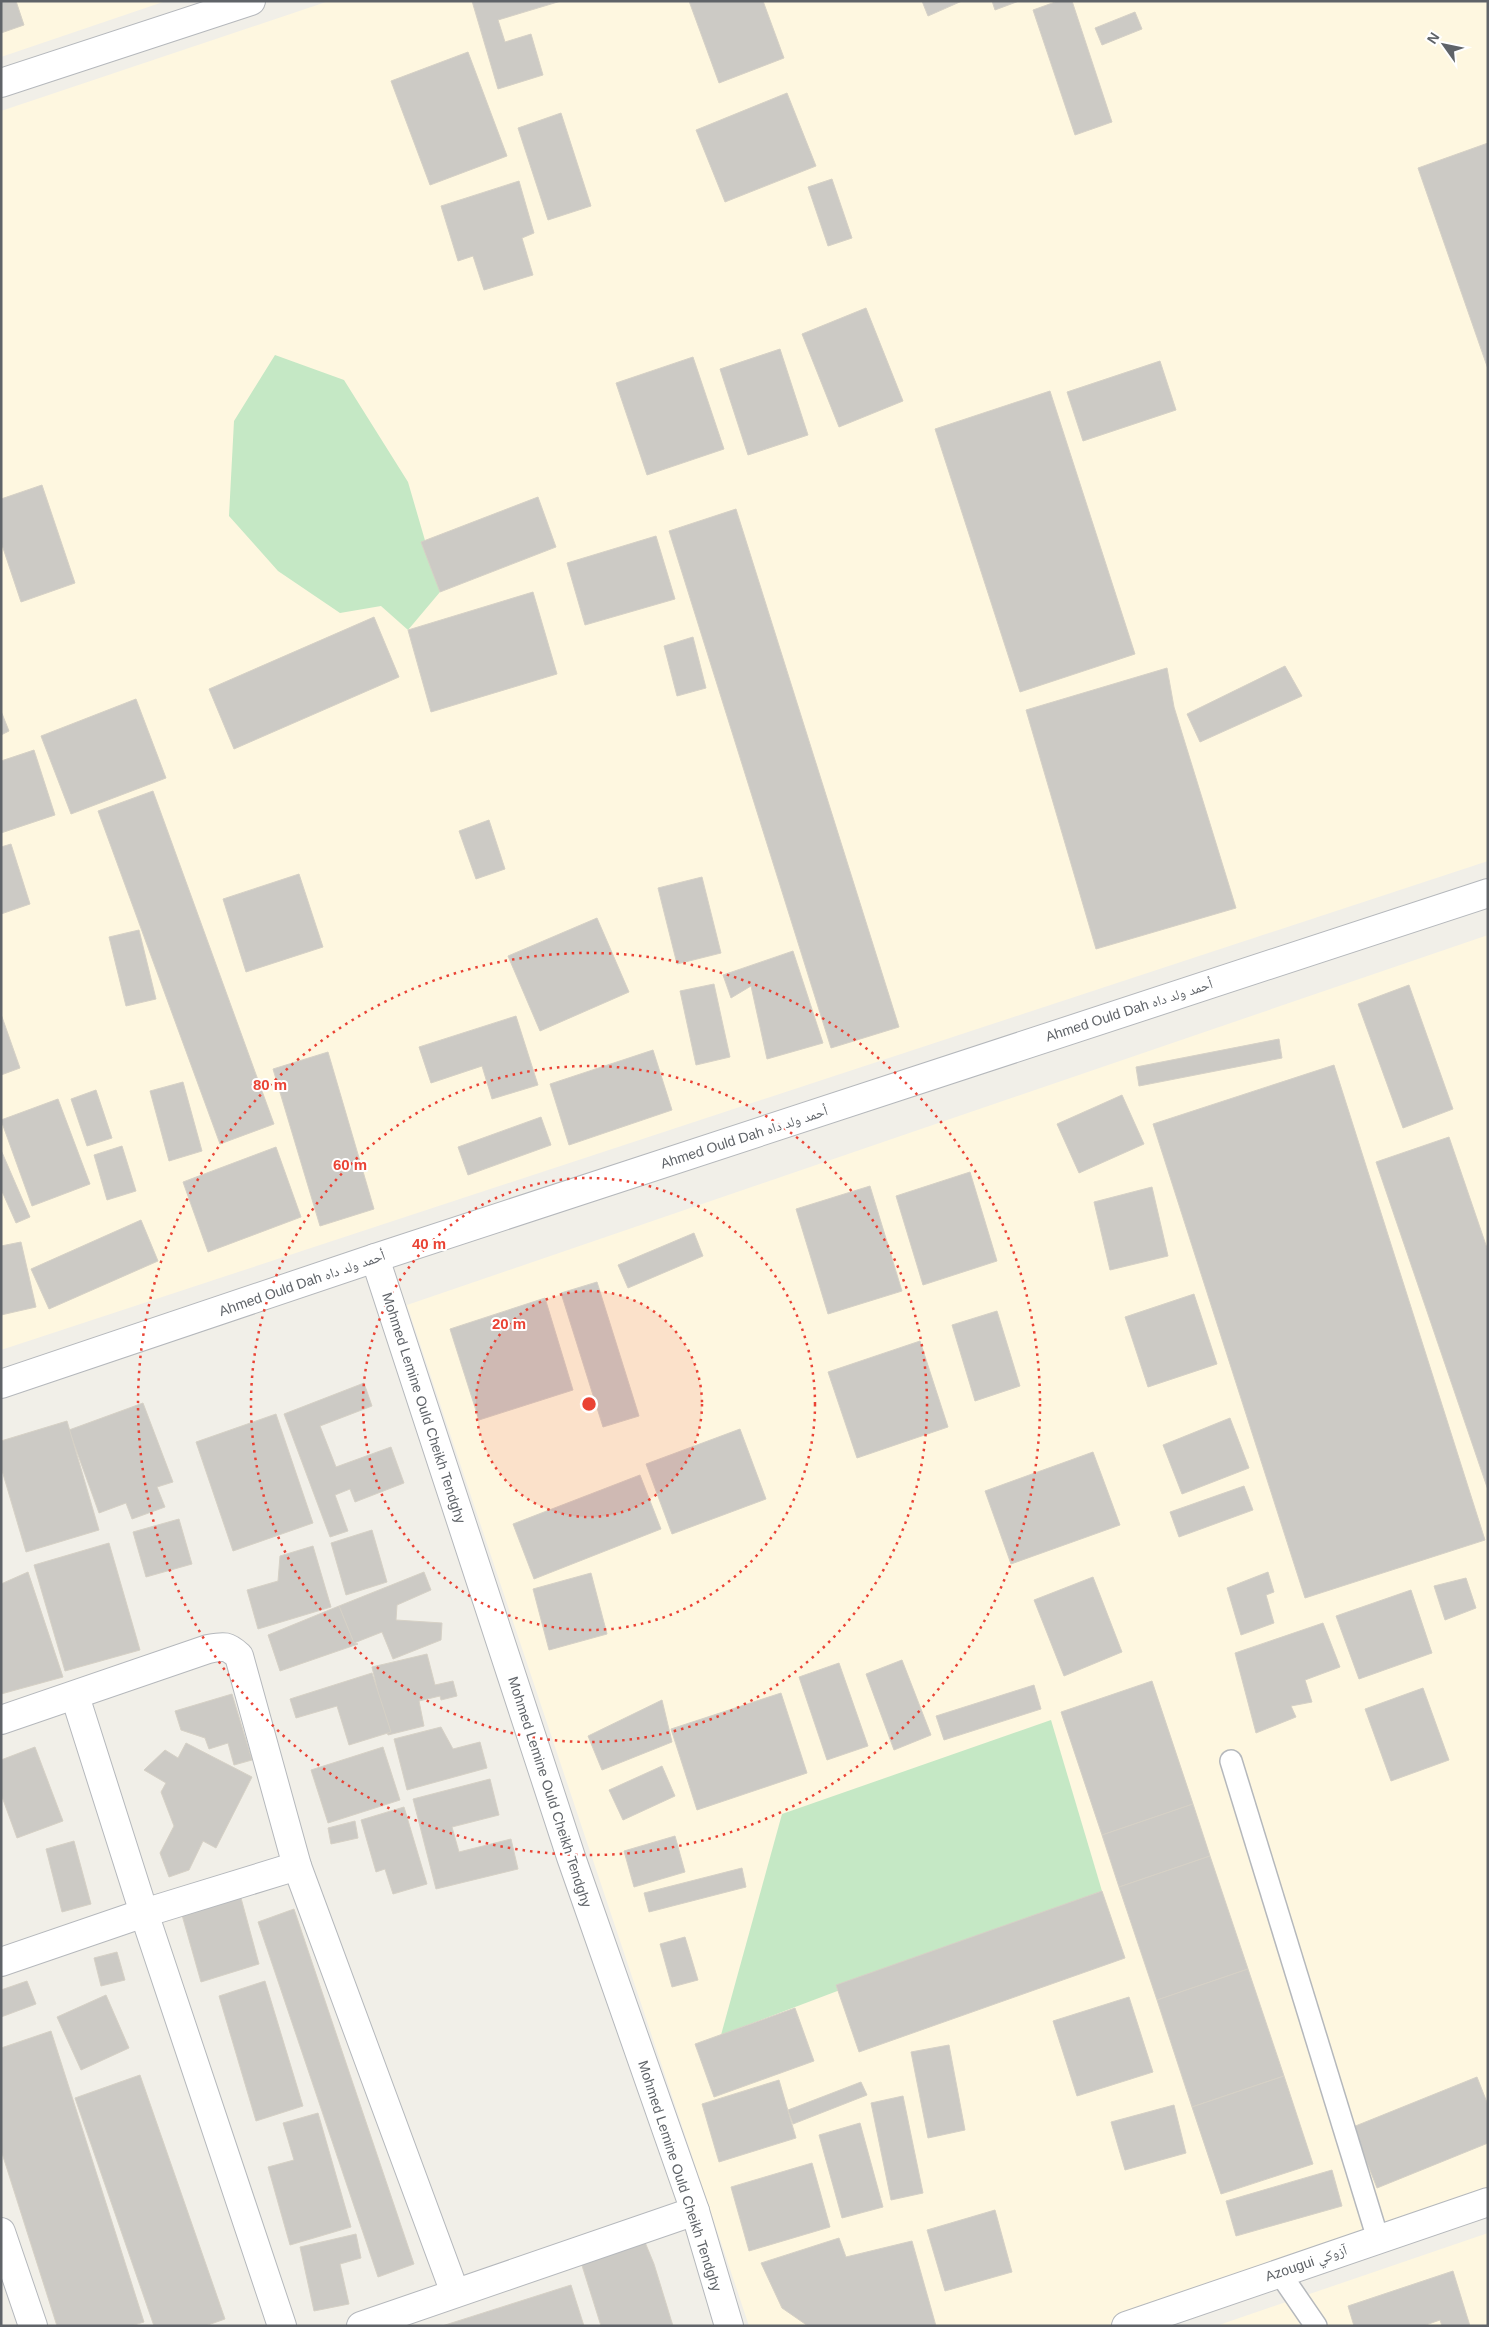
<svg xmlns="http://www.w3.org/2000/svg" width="1489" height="2327" font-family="Arial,'Noto Naskh Arabic',sans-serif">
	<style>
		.commercial { fill: #fef7e0 }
		.green { fill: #c5e8c5 }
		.building { fill: #cccac5; stroke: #d6d1c6 }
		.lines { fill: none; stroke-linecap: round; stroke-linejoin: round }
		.lane-casing { stroke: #b5b8bc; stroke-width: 24 }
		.street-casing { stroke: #b5b8bc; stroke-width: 30 }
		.lane { stroke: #fff; stroke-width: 21 }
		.street { stroke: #fff; stroke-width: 28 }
		.ring { fill: none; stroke: #ea4335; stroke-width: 2.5; stroke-dasharray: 2.5 5 }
		.labels { text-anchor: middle; stroke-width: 4; stroke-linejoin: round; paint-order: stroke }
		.street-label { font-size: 14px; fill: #5f6368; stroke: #fff }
		.centre { fill: #ea4335; stroke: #fff; stroke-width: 2.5 }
		.ring-label { font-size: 15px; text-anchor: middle; font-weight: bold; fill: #ea4335; stroke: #fff; stroke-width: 4; stroke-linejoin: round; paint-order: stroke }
	</style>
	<rect width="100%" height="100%" fill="#f1efe8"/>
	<g class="commercial">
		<path d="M1 1H166L1 57Z"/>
		<path d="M329 1H1488V861L1 1350V111Z"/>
		<path d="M1488 935V2206L1125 2326H749L407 1305Z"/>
		<path d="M1488 2233V2326H1216Z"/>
	</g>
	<g class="green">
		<path d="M275 355 344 380 408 482 440 592 408 630 381 606 340 613 278 571 229 516 234 421Z"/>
		<path d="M1051 1720 1102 1891 721 2035 782 1814Z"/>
	</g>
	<g class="building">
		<path d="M1 1H16L24 25 1 33Z"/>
		<path d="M472 1H561L498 20 505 42 531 34 543 75 498 89Z"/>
		<path d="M689 1H763L784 58 719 83Z"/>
		<path d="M922 1H962L928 16Z"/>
		<path d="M992 1H1019L995 10Z"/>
		<path d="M1058 1H1072L1112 122 1075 135 1033 10Z"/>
		<path d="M1135 12 1142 29 1102 45 1095 28Z"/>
		<path d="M468 52 507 156 430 185 391 81Z"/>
		<path d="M787 93 816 166 725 202 696 130Z"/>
		<path d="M561 113 591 206 548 220 518 128Z"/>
		<path d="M1488 143V369L1418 168Z"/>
		<path d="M832 179 852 238 828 246 808 187Z"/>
		<path d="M519 181 534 233 522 238 533 275 484 290 473 256 458 261 441 206Z"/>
		<path d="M866 308 903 401 839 427 802 334Z"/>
		<path d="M780 349 808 435 748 455 720 369Z"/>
		<path d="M693 357 724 449 647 475 616 383Z"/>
		<path d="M1160 361 1176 410 1083 441 1067 392Z"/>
		<path d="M1050 391 1135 654 1020 692 935 429Z"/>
		<path d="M42 485 75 583 21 602 1 542V499Z"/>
		<path d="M538 497 556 547 440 592 421 542Z"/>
		<path d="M736 509 899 1027 831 1048 669 531Z"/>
		<path d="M656 536 675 599 585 625 567 563Z"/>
		<path d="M533 592 557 674 431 712 408 630Z"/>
		<path d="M374 617 399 677 234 749 209 689Z"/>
		<path d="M693 637 706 688 677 696 664 646Z"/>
		<path d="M1285 666 1302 696 1200 742 1187 714Z"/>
		<path d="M1167 668 1174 707 1236 908 1096 949 1026 710Z"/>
		<path d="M136 699 166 778 71 814 41 736Z"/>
		<path d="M1 711 9 731 1 735Z"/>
		<path d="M34 750 55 815 1 833V761Z"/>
		<path d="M153 791 274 1124 220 1144 98 811Z"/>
		<path d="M489 820 505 869 476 879 459 831Z"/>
		<path d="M11 844 30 904 1 914V847Z"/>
		<path d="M299 874 323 947 246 972 223 899Z"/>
		<path d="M702 877 721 953 677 964 658 888Z"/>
		<path d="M597 918 629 992 540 1031 508 956Z"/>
		<path d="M139 930 156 999 126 1006 109 937Z"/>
		<path d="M793 951 823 1043 767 1059 751 986 731 998 723 975Z"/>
		<path d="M714 984 730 1057 696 1065 680 991Z"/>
		<path d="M1409 985 1453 1109 1403 1128 1358 1004Z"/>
		<path d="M1 1014 20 1068 1 1075Z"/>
		<path d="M516 1016 538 1085 492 1099 482 1066 431 1083 419 1047Z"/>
		<path d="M1279 1039 1282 1058 1139 1086 1136 1067Z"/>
		<path d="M653 1050 672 1110 569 1145 550 1084Z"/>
		<path d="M328 1052 374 1209 320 1226 273 1069Z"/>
		<path d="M1334 1065 1485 1540 1305 1598 1153 1124Z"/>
		<path d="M183 1082 202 1151 169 1161 150 1091Z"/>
		<path d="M96 1090 112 1138 87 1146 71 1099Z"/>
		<path d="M1122 1095 1144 1144 1079 1173 1057 1124Z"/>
		<path d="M58 1099 90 1184 32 1206 1 1120Z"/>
		<path d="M541 1117 551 1145 468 1175 458 1147Z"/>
		<path d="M1449 1137 1488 1251V1490L1376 1162Z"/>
		<path d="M122 1146 136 1191 107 1200 94 1155Z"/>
		<path d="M276 1147 301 1217 208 1252 183 1182Z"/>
		<path d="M1 1150 30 1217 16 1223 1 1189Z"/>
		<path d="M970 1172 997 1261 923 1285 896 1196Z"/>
		<path d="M870 1186 902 1291 828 1314 796 1209Z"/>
		<path d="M1152 1187 1168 1256 1110 1270 1094 1202Z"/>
		<path d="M141 1220 158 1261 49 1309 31 1269Z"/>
		<path d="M694 1233 703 1256 628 1288 618 1265Z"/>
		<path d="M21 1242 36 1307 1 1315V1246Z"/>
		<path d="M597 1282 639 1416 603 1427 561 1293Z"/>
		<path d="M1194 1294 1217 1364 1148 1387 1125 1317Z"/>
		<path d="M545 1298 573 1390 479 1420 450 1329Z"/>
		<path d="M997 1311 1020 1386 975 1401 952 1325Z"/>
		<path d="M920 1341 948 1427 857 1458 828 1372Z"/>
		<path d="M364 1383 372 1406 320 1426 336 1467 391 1447 404 1483 355 1502 350 1489 335 1495 348 1531 330 1537 284 1414Z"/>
		<path d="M143 1403 173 1482 157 1487 165 1507 132 1519 126 1503 99 1513 69 1430Z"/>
		<path d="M276 1414 313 1523 233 1551 196 1442Z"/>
		<path d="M1230 1418 1249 1468 1182 1494 1163 1445Z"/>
		<path d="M67 1421 99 1530 26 1552 1 1467V1441Z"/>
		<path d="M740 1429 766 1499 672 1534 646 1464Z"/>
		<path d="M1093 1452 1120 1525 1011 1564 985 1491Z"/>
		<path d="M640 1475 661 1529 534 1579 513 1524Z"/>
		<path d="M1244 1486 1253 1510 1179 1537 1170 1512Z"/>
		<path d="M179 1519 192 1564 146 1577 133 1532Z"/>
		<path d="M372 1530 387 1582 346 1595 331 1543Z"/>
		<path d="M109 1543 140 1650 65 1671 34 1565Z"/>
		<path d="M313 1546 331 1607 258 1629 247 1590 278 1581 280 1556Z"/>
		<path d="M28 1572 63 1677 1 1694V1584Z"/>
		<path d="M424 1572 431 1590 397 1605 396 1620 442 1623 441 1640 393 1659 382 1632 354 1643 339 1606Z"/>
		<path d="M1268 1572 1274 1592 1266 1595 1274 1623 1241 1635 1227 1588Z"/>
		<path d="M591 1573 607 1634 549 1650 533 1589Z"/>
		<path d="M1093 1577 1122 1652 1064 1676 1034 1600Z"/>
		<path d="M1466 1578 1476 1608 1445 1620 1434 1586Z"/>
		<path d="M1411 1590 1432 1653 1359 1679 1336 1616Z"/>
		<path d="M339 1606 354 1643 358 1644 280 1671 268 1635Z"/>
		<path d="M1323 1623 1340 1667 1305 1680 1312 1702 1291 1706 1296 1717 1256 1733 1235 1653Z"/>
		<path d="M427 1654 435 1685 453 1681 457 1696 441 1700 440 1696 419 1701 424 1726 388 1735 372 1667Z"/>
		<path d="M902 1660 931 1735 894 1750 866 1674Z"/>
		<path d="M839 1663 868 1746 827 1760 799 1677Z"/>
		<path d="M372 1673 391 1732 349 1745 337 1706 296 1718 290 1699Z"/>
		<path d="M1152 1681 1193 1804 1102 1835 1061 1712Z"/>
		<path d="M1034 1685 1041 1709 944 1740 936 1716Z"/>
		<path d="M1423 1688 1449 1760 1391 1781 1365 1709Z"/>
		<path d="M781 1693 807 1773 697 1810 671 1729Z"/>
		<path d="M232 1694 252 1760 234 1765 228 1743 209 1749 205 1738 181 1730 175 1711Z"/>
		<path d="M662 1700 672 1742 602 1770 588 1736Z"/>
		<path d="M441 1727 453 1749 480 1742 487 1768 407 1790 394 1739Z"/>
		<path d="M186 1743 252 1777 216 1848 203 1841 189 1870 169 1877 160 1853 174 1826 161 1792 166 1783 144 1770 165 1750 178 1758Z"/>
		<path d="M35 1747 63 1821 17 1838 1 1794V1760Z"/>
		<path d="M383 1747 400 1800 328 1823 311 1770Z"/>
		<path d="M662 1766 675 1796 623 1820 609 1790Z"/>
		<path d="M490 1779 499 1815 452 1827 459 1852 511 1839 518 1869 436 1889 413 1799Z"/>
		<path d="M1193 1804 1210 1856 1119 1887 1102 1835Z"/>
		<path d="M404 1807 427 1884 393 1894 385 1869 376 1872 361 1820Z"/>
		<path d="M355 1821 358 1838 331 1844 328 1828Z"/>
		<path d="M675 1836 685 1872 634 1887 624 1851Z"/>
		<path d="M74 1841 91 1904 62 1912 46 1849Z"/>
		<path d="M1210 1856 1248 1969 1157 2000 1119 1887Z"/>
		<path d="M742 1868 746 1887 649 1912 644 1893Z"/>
		<path d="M1102 1891 1125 1958 859 2052 836 1985Z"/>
		<path d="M241 1898 259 1964 201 1982 182 1915Z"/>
		<path d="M294 1909 414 2264 378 2277 258 1922Z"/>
		<path d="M685 1937 698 1980 672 1987 660 1944Z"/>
		<path d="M117 1952 125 1980 101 1986 94 1958Z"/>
		<path d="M1248 1969 1284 2076 1192 2107 1157 2000Z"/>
		<path d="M27 1981 36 2004 1 2017V1990Z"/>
		<path d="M265 1981 303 2106 256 2121 219 1996Z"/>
		<path d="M106 1995 129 2048 81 2070 57 2017Z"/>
		<path d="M1129 1997 1153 2072 1077 2096 1053 2021Z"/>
		<path d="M795 2008 814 2061 714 2097 695 2044Z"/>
		<path d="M51 2031 144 2322 131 2326H57L1 2150V2048Z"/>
		<path d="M949 2045 965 2130 928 2138 911 2052Z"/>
		<path d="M140 2075 225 2319 205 2326H154L75 2098Z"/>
		<path d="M1284 2076 1313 2164 1221 2194 1192 2107Z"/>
		<path d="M1477 2077 1488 2105V2143L1377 2188 1353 2127Z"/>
		<path d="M779 2080 796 2138 719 2162 702 2104Z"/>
		<path d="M861 2082 867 2095 793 2124 788 2110Z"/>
		<path d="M903 2096 923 2193 891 2200 871 2103Z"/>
		<path d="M1174 2105 1186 2153 1125 2170 1111 2122Z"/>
		<path d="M318 2113 351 2227 290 2245 268 2167 294 2160 283 2123Z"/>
		<path d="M860 2123 883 2207 842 2218 819 2135Z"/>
		<path d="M812 2163 830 2227 749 2251 731 2187Z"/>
		<path d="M1332 2170 1342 2206 1236 2236 1226 2201Z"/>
		<path d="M995 2210 1012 2272 945 2291 927 2230Z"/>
		<path d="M356 2234 361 2258 340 2264 349 2304 314 2311 300 2247Z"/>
		<path d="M642 2235 654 2264 673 2326H601L580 2259Z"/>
		<path d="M839 2238 846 2257 912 2241 936 2326H808L782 2308 761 2263Z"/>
		<path d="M1453 2271 1470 2326H1442L1440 2320 1423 2326H1354L1348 2306Z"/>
		<path d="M571 2285 584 2326H442Z"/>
	</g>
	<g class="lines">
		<g class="lane-casing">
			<g id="lane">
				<path d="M1231 1761 1378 2239"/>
				<path d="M1279 2272 1316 2326"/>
			</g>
		</g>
		<g class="street-casing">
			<g id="street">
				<path d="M1 83 251 1"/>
				<path d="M375 1258 571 1857 695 2211 729 2326"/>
				<path d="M1 1384 375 1258 1488 893"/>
				<path d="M75 1696 144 1913 282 2326"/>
				<path d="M1 1720 208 1649C224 1646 227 1645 239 1656L297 1866 455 2293"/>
				<path d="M1 1962 144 1913 297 1866"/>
				<path d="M1 2232 33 2326"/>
				<path d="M361 2326 695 2211"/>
				<path d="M1126 2326 1488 2202"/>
			</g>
		</g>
		<use href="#lane" class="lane"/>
		<use href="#street" class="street"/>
	</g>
	<circle cx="589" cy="1404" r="113" fill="#ea4335" fill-opacity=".12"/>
	<g class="ring">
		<circle cx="589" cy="1404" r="113"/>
		<circle cx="589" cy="1404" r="226"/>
		<circle cx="589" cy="1404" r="338"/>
		<circle cx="589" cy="1404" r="451"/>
	</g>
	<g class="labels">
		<g class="street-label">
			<text transform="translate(1129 1010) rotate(-18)" y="5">Ahmed Ould Dah أحمد ولد داه</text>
			<text transform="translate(744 1137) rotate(-18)" y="5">Ahmed Ould Dah أحمد ولد داه</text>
			<text transform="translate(302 1283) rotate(-19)" y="5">Ahmed Ould Dah أحمد ولد داه</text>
			<text transform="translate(424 1408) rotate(72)" y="5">Mohmed Lemine Ould Cheikh Tendghy</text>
			<text transform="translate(550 1792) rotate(72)" y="5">Mohmed Lemine Ould Cheikh Tendghy</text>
			<text transform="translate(680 2176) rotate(72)" y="5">Mohmed Lemine Ould Cheikh Tendghy</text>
			<text transform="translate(1306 2263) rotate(-19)" y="5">Azougui آزوكي</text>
		</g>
	</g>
	<circle cx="589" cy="1404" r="8" class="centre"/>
	<g class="ring-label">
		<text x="270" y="1090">80 m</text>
		<text x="350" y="1170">60 m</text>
		<text x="429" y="1249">40 m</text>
		<text x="509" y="1329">20 m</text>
	</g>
	<rect width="1489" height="2327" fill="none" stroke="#5f6368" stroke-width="5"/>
	<g transform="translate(1444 45) rotate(303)" stroke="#ffffff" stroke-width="4" paint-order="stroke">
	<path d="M0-4L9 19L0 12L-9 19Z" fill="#5f6368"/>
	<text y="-8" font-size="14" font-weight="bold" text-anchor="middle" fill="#5f6368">N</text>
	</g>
</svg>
